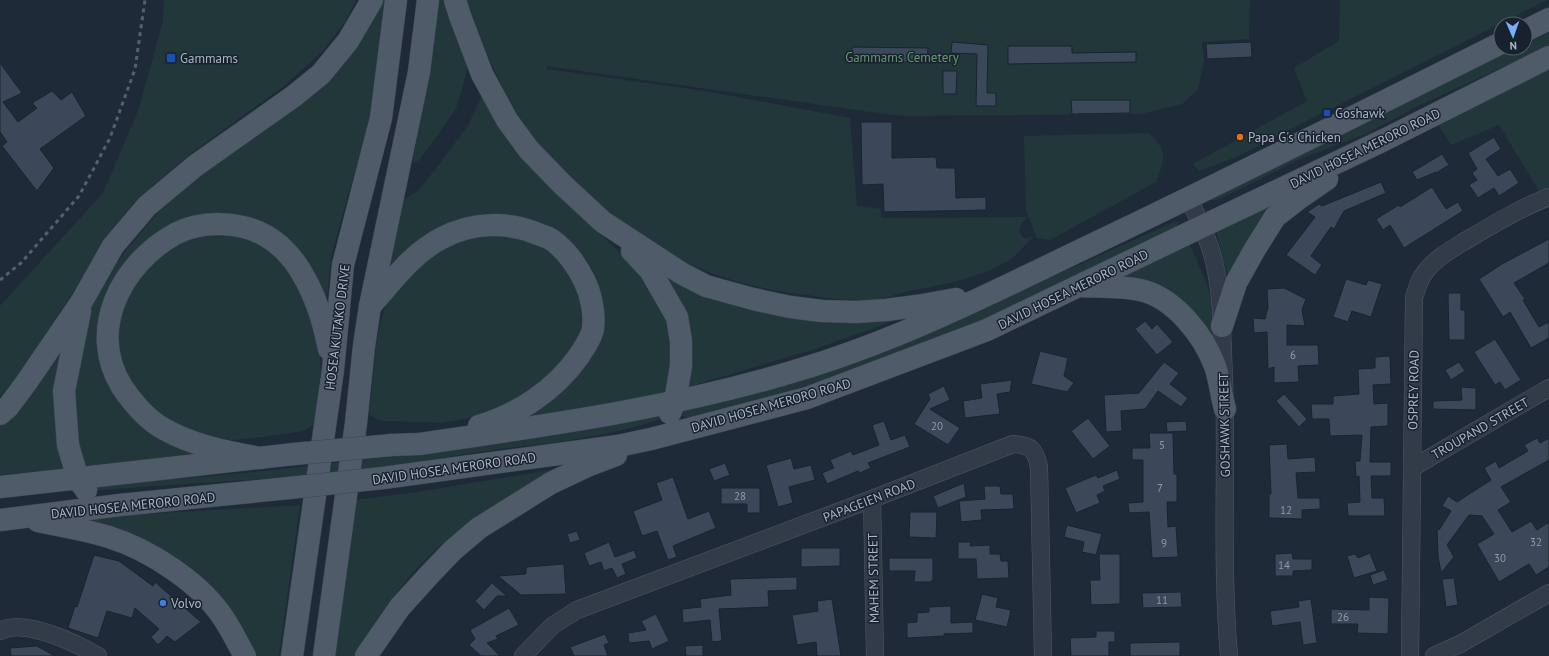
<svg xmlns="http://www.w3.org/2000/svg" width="1549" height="656" font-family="'PT Sans',sans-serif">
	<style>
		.green { fill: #21373a }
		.building { fill: #3a4859; stroke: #1a2330 }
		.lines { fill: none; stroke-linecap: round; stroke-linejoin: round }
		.minor-casing { stroke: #505967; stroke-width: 18 }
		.major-casing { stroke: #3c4553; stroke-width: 23 }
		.minor { stroke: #323c49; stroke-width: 17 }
		.major { stroke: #505b6a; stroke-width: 22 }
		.rail { stroke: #546071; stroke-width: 3; stroke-dasharray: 4 4; stroke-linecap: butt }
		.major-bridge-casing { stroke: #3c4553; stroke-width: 23; stroke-linecap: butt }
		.major-bridge { stroke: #505b6a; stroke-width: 22 }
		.transit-dot { fill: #1a4fb4; stroke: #18212e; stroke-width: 1.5 }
		.food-dot { fill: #e8710a; stroke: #18212e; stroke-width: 1.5 }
		.shop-dot { fill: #3f7fe0; stroke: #18212e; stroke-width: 1.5 }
		.labels { text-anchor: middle; stroke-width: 3; stroke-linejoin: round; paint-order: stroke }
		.number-label { font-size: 11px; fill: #909aab }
		.park-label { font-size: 13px; fill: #63986f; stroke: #18212e }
		.poi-label { font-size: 13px; fill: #adb6c6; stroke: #18212e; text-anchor: start }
		.street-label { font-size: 13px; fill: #adb6c6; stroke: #18212e }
	</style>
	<rect width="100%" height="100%" fill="#1f2a39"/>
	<g class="green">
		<path d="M164 0H356L345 22 323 51 284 86 189 155 137 199 106 236 74 291 17 377 0 396V306L103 193 139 108 163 21Z"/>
		<path d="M381 0H387L379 69 366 136 350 188 331 257 326 309 306 272 231 219 133 259 106 372 211 456 79 466 72 399 82 330 94 300 107 276 127 249 180 186 348 57 370 26Z"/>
		<path d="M437 0H450L467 68 463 86 456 108 438 135 418 161 413 163Z"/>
		<path d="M467 0H1250L1249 39 1202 42 1204 61 1198 89 1182 104 1141 114 902 116 856 110 547 66V69L705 91 850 118 857 206 881 209V218L1027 217 1021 225 1019 230 1023 238 1033 237C1025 245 1018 253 1010 260 1005 263 999 265 994 268 967 281 939 285 910 291 897 294 882 300 868 300 848 301 826 298 807 295 774 291 739 284 708 272 639 245 566 185 524 124 499 86 481 44 467 0Z"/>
		<path d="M1340 0H1547L1234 158 1199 171 1193 164 1307 101 1294 68 1339 41Z"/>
		<path d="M1549 33V45L1538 51 1418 106 1368 133 1300 159 1218 200H1210L1209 197 1432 87 1516 48H1525V44Z"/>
		<path d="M1549 68V188L1539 191 1499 125 1451 145 1436 121Z"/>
		<path d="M483 94 550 187 648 279 671 320 672 392 508 422 574 377 598 286 588 262 567 241 488 217 383 278 403 200 418 191 441 162 468 125Z"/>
		<path d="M1149 133C1168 151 1165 160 1156 182L1050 240 1037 238 1026 210 1024 136Z"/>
		<path d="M1285 194C1277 203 1268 211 1261 220 1245 239 1238 262 1230 285L1216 231Z"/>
		<path d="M1174 222 1178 223V226L1008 309 940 338 812 384 706 416 688 418 682 416 685 408 983 306 1047 279Z"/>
		<path d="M225 231 269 247 301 285 319 342 321 371 315 424 304 431 255 438 219 441 175 428 128 387 118 368 119 305 146 266 177 243 202 234Z"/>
		<path d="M476 232 532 239 568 265 586 300 580 342 529 396 475 417 442 423 382 421 369 415 376 346 380 324 387 302 434 251Z"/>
		<path d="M1189 243C1198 264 1209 285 1213 307 1215 319 1214 331 1215 342L1121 277Z"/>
		<path d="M651 262 690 284 910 315 815 349 688 387Z"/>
		<path d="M67 334 59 446 62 469 0 475V426L7 419Z"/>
		<path d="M657 415 660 416V419L655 421C599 439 537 444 479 452 443 457 408 466 372 469 282 479 193 483 103 490H97L91 487 147 479 191 478 283 469 490 445 560 435Z"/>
		<path d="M562 468C510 495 460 522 419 566 394 593 376 625 357 656H334L354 500 417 492Z"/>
		<path d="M300 505 279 656H251L221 608 76 518Z"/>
	</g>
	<g class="building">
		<path d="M952 42 988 45 987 93H996V106H976L977 54 951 53Z"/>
		<path d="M1251 42 1252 57 1207 59 1206 44Z"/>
		<path d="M1008 46H1072V53L1136 52V62L1008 64Z"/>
		<path d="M852 47 928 48 927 62H852Z"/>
		<path d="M0 63 22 93 3 102 18 122 37 108 32 103 52 91 61 100 72 92 86 116 40 149 54 168 37 191 2 146 7 142 0 132Z"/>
		<path d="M943 71H957L956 94H943Z"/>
		<path d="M1071 100H1130V113L1072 114Z"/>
		<path d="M861 122H892V158L936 157 937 168H955L956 198 986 197V210L884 212 883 184 862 185Z"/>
		<path d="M1494 137 1501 149 1486 159 1498 176 1510 169 1519 183 1499 196 1494 188 1478 198 1469 185 1477 180 1472 173 1477 169 1468 153Z"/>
		<path d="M1442 154 1449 165 1436 173V172L1417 180 1412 172Z"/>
		<path d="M1381 182 1386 193 1344 211 1334 229 1331 227 1311 256 1322 265 1315 275 1286 255 1315 217 1307 212 1319 204 1322 206Z"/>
		<path d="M1432 187 1446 209 1458 202 1463 211 1404 248 1390 225 1383 230 1376 219 1399 205 1400 207Z"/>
		<path d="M1549 239V263L1514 283 1525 299 1523 300 1539 327 1549 322V338L1531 348 1510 312 1503 317 1479 279 1502 264Z"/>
		<path d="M1346 279 1366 285 1368 280 1382 284 1371 317 1352 311 1348 322 1333 317Z"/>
		<path d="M1284 288 1306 299 1302 310 1305 326 1287 325V345H1318L1319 365 1298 366 1299 382 1274 383V367L1268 369 1267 332 1254 333 1253 318 1265 319 1268 307 1267 289Z"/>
		<path d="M1448 293H1461V310H1465V340H1449Z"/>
		<path d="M1145 321 1152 329 1157 324 1173 342 1157 355 1135 329Z"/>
		<path d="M1495 339 1521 380 1505 390 1500 382 1495 385 1474 352Z"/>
		<path d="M1040 351 1068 358 1064 376 1074 383 1067 392 1031 384Z"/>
		<path d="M1390 356 1391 384 1373 385 1374 404 1388 403V426L1371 427 1370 462H1391V476H1371L1372 498H1384L1385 516H1348L1347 503 1360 502 1359 476 1356 477 1355 461H1360L1362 435 1330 436 1329 419H1312L1311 404H1333V396L1359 394 1358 369 1375 368V357Z"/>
		<path d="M1164 362 1179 373 1170 384 1188 398 1181 407 1158 391 1145 409 1121 411 1122 431 1106 432 1104 395 1139 393Z"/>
		<path d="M1459 362 1465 371 1451 380 1445 370Z"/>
		<path d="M1012 380 1010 392 997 394 1000 414 965 418 963 401 982 398 980 384Z"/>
		<path d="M944 386 950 400 930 409 960 428 948 445 914 424 930 399 928 394Z"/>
		<path d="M1461 387 1476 388V410L1433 409V401L1462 400Z"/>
		<path d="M1284 394 1307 419 1299 427 1276 401Z"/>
		<path d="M1088 418 1110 446 1093 459 1071 431Z"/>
		<path d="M884 421 891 440 905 435 910 447 868 463 871 468 860 473 858 471 827 484 822 473 834 468 830 460 851 451 853 455 879 445 872 425Z"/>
		<path d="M1186 421 1187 431 1167 432 1166 422Z"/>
		<path d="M1149 433H1173L1174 474H1177V502H1167L1168 527 1176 526 1178 557 1152 558 1149 512 1129 513 1128 503 1143 502V460H1132V448H1150Z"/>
		<path d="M1537 438 1540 443 1549 438V460L1501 487 1511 502 1498 510 1512 532 1531 521 1537 530 1549 522V567L1536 575 1529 564 1499 582 1477 544 1494 534 1482 516 1469 515 1447 545 1454 557 1441 573 1438 556 1437 526 1439 530 1451 511 1442 506 1448 496 1457 502 1491 480 1484 468 1496 461 1499 468 1528 451 1524 445Z"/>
		<path d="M1287 444 1288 459 1315 457 1316 472 1296 473 1298 498H1320V509L1302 510V519L1269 518V494H1271L1269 445Z"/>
		<path d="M791 458 794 469 811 465 815 480 789 487 793 503 778 507 766 465Z"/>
		<path d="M725 463 730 475 714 481 709 469Z"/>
		<path d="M1117 470 1120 479 1103 486 1105 491 1097 495 1100 503 1076 513 1065 488 1096 475 1098 478Z"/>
		<path d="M673 477 688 519 709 511 716 528 673 546 677 557 668 560 657 531 642 536 633 511 662 500 656 483Z"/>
		<path d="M964 483 966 497 938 508 933 496Z"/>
		<path d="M984 486H1000L1001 494H1013L1014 509 981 510 982 520 961 522 959 501 985 499Z"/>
		<path d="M721 488H760V513H747V504H721Z"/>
		<path d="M910 512H937L936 538 909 537Z"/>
		<path d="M1067 525 1102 534 1096 555 1082 552 1084 542 1064 537Z"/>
		<path d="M577 531 580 540 570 543 567 534Z"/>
		<path d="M609 542 615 557 634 550 637 558 622 564 626 574 617 578 612 568 604 571 601 562 589 566 584 553Z"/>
		<path d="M958 542H971L970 546 990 545V554H1000L1001 561H1008L1009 578 977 579 976 559H958Z"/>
		<path d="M801 548H840V566L801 567Z"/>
		<path d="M1292 553 1293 559H1312V570L1293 571V576H1275V554Z"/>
		<path d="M1370 553 1377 571 1354 578 1347 556 1355 554 1358 558Z"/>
		<path d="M1099 554H1120V604L1091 605 1090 580H1100Z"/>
		<path d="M94 555 119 561 153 586 155 582 201 622 175 642 167 636 158 645 151 637 159 629 135 608 132 618 107 611 98 638 68 628 75 606 77 607Z"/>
		<path d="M889 558H933V581H931V582H914L915 571H889Z"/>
		<path d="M564 564 566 594 521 595 498 576 526 574V567Z"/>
		<path d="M1384 570 1388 580 1373 585 1370 575Z"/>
		<path d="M797 577V590L768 591 769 607 719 609 722 641 712 642 710 620 683 623 682 609 701 607 700 599 731 595 730 579Z"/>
		<path d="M1454 578 1458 605 1446 607 1442 579Z"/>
		<path d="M492 583 507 596H497L484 610 475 601Z"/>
		<path d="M1181 592 1182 607 1143 608 1142 593Z"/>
		<path d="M982 594 998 598 996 607 1011 610 1007 627 975 620Z"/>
		<path d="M1369 597 1389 598 1388 634 1357 633 1358 624H1331V609L1369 610Z"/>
		<path d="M832 599 841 656H817L816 642 797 645 792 615 818 611 817 601Z"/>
		<path d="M1311 599 1317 643 1303 645 1300 622 1272 626 1270 611 1299 607 1298 601Z"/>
		<path d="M951 606V623L973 622V633L944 634V636L907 638V623L917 622V613L929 612V607Z"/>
		<path d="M509 608 519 625 496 636 498 639 487 643 500 656H481L469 645 475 639 470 630Z"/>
		<path d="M656 614 669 641 652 649 649 641 629 643 628 633 646 630 641 621Z"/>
		<path d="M1096 631H1115V642H1109V656H1071L1070 638 1096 637Z"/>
		<path d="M605 634 609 643 604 645 608 656H574L570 647Z"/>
		<path d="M1180 642V656H1130V643Z"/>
		<path d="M703 645V656H686L685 646Z"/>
		<path d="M37 646 55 656H11L10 648Z"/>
	</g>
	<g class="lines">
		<g class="minor-casing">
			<g id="minor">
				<path d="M1189 199C1198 219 1209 239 1214 261 1223 299 1222 339 1224 378 1227 470 1221 564 1229 656"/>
				<path d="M1412 468 1549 388"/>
				<path d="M872 499 875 656"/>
				<path d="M0 631C25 618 76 643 98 656"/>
				<path d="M523 656 552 626 577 610 872 499 1013 444C1031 445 1035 449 1039 467L1043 656"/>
				<path d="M1410 656 1414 298C1417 288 1419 279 1426 271 1436 258 1452 249 1465 241 1492 225 1520 208 1549 197"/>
				<path d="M1434 656 1462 643 1549 593"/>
			</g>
		</g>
		<g class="major-casing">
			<g id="major">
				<path d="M455 0 460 16 482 74 507 120 529 150 562 184 603 222 681 273 706 286 753 299 790 307 822 311 856 312 886 310 917 306 956 299"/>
				<path d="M1525 31 1549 19"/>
				<path d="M632 251 650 270 677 317 681 341V366L675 401 670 413"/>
				<path d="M1082 286C1101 287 1121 286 1140 290 1174 297 1204 336 1215 366 1220 380 1221 395 1225 409"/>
				<path d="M370 306C392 282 412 253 442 238 472 222 507 221 538 234 542 236 548 237 552 240 566 250 576 264 584 280 591 294 595 313 593 329 591 339 584 348 579 356 555 390 519 414 479 426"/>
				<path d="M80 311 64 391 68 445 78 479 86 490"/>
				<path d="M1222 326 1236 283 1255 249 1275 217 1298 199 1327 179"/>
				<path d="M0 414 8 407 26 383 82 301 113 246 147 206 195 166 294 96 321 74 348 41 372 0"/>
				<path d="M392 445 419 444C550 425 681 407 808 367 905 337 996 291 1087 247 1226 181 1363 112 1501 43"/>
				<path d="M260 458C227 452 194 446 164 429 147 420 133 403 122 387 87 330 121 264 175 234 202 220 240 221 266 236 279 243 293 258 300 270 316 296 323 320 329 349"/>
				<path d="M383 478 618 446 651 439 807 398 987 330 1201 227 1384 140 1549 57"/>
				<path d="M0 487 294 454"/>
				<path d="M0 520 120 505 289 488"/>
				<path d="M38 521C62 526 86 530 109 537 150 550 201 583 224 619 232 631 238 644 245 656"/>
				<path d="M292 656 333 370 343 265 381 118 396 0"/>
				<path d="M324 656 356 423 364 346 370 306 419 72 428 0"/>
				<path d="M366 656 400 607 430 574 453 550 479 528 551 483 587 466 616 455"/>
			</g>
		</g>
		<use href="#minor" class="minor"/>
		<use href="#major" class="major"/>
		<path class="rail" d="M0 280 21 263 79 196 110 138 135 69 145 0"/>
		<g class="major-bridge-casing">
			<g id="major-bridge">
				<path d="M294 454 392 445"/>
				<path d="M289 488 383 478"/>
			</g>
		</g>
		<use href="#major-bridge" class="major-bridge"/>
	</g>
	<g class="transit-dot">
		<rect x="166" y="53" width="10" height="10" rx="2"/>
		<rect x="1323" y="109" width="8" height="8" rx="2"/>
	</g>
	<circle class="food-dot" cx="1240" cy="137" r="4"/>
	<circle class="shop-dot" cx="163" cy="603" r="4"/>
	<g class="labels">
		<g class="number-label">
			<text x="1293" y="359">6</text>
			<text x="937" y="430">20</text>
			<text x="1162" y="449">5</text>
			<text x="1160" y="492">7</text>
			<text x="740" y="500">28</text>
			<text x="1286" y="514">12</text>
			<text x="1536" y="546">32</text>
			<text x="1164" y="547">9</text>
			<text x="1500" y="562">30</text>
			<text x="1284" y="569">14</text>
			<text x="1162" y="604">11</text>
			<text x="1343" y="621">26</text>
		</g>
		<g class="park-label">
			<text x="902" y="62">Gammams Cemetery</text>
		</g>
		<g class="poi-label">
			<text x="180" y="63">Gammams</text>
			<text x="1335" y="118">Goshawk</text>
			<text x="1248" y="142">Papa G's Chicken</text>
			<text x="171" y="608">Volvo</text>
		</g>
		<g class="street-label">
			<text transform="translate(1365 148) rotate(-26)" y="5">DAVID HOSEA MERORO ROAD</text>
			<text transform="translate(1073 289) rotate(-26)" y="5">DAVID HOSEA MERORO ROAD</text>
			<text transform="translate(337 327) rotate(-83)" y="5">HOSEA KUTAKO DRIVE</text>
			<text transform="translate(1413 390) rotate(-89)" y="5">OSPREY ROAD</text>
			<text transform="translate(771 405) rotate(-16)" y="5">DAVID HOSEA MERORO ROAD</text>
			<text transform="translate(1224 425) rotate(-91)" y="5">GOSHAWK STREET</text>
			<text transform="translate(1480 428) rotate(-30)" y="5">TROUPAND STREET</text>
			<text transform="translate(454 468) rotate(-8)" y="5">DAVID HOSEA MERORO ROAD</text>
			<text transform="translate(869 500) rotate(-21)" y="5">PAPAGEIEN ROAD</text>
			<text transform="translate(133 505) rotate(-6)" y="5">DAVID HOSEA MERORO ROAD</text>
			<text transform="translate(873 578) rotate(-91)" y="5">MAHEM STREET</text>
		</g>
	</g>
	<g transform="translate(1513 36) rotate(178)"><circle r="19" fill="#18212e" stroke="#545d6b"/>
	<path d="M0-3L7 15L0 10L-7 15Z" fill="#79adff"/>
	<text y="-6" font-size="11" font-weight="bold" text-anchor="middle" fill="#adb6c6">N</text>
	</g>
</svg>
